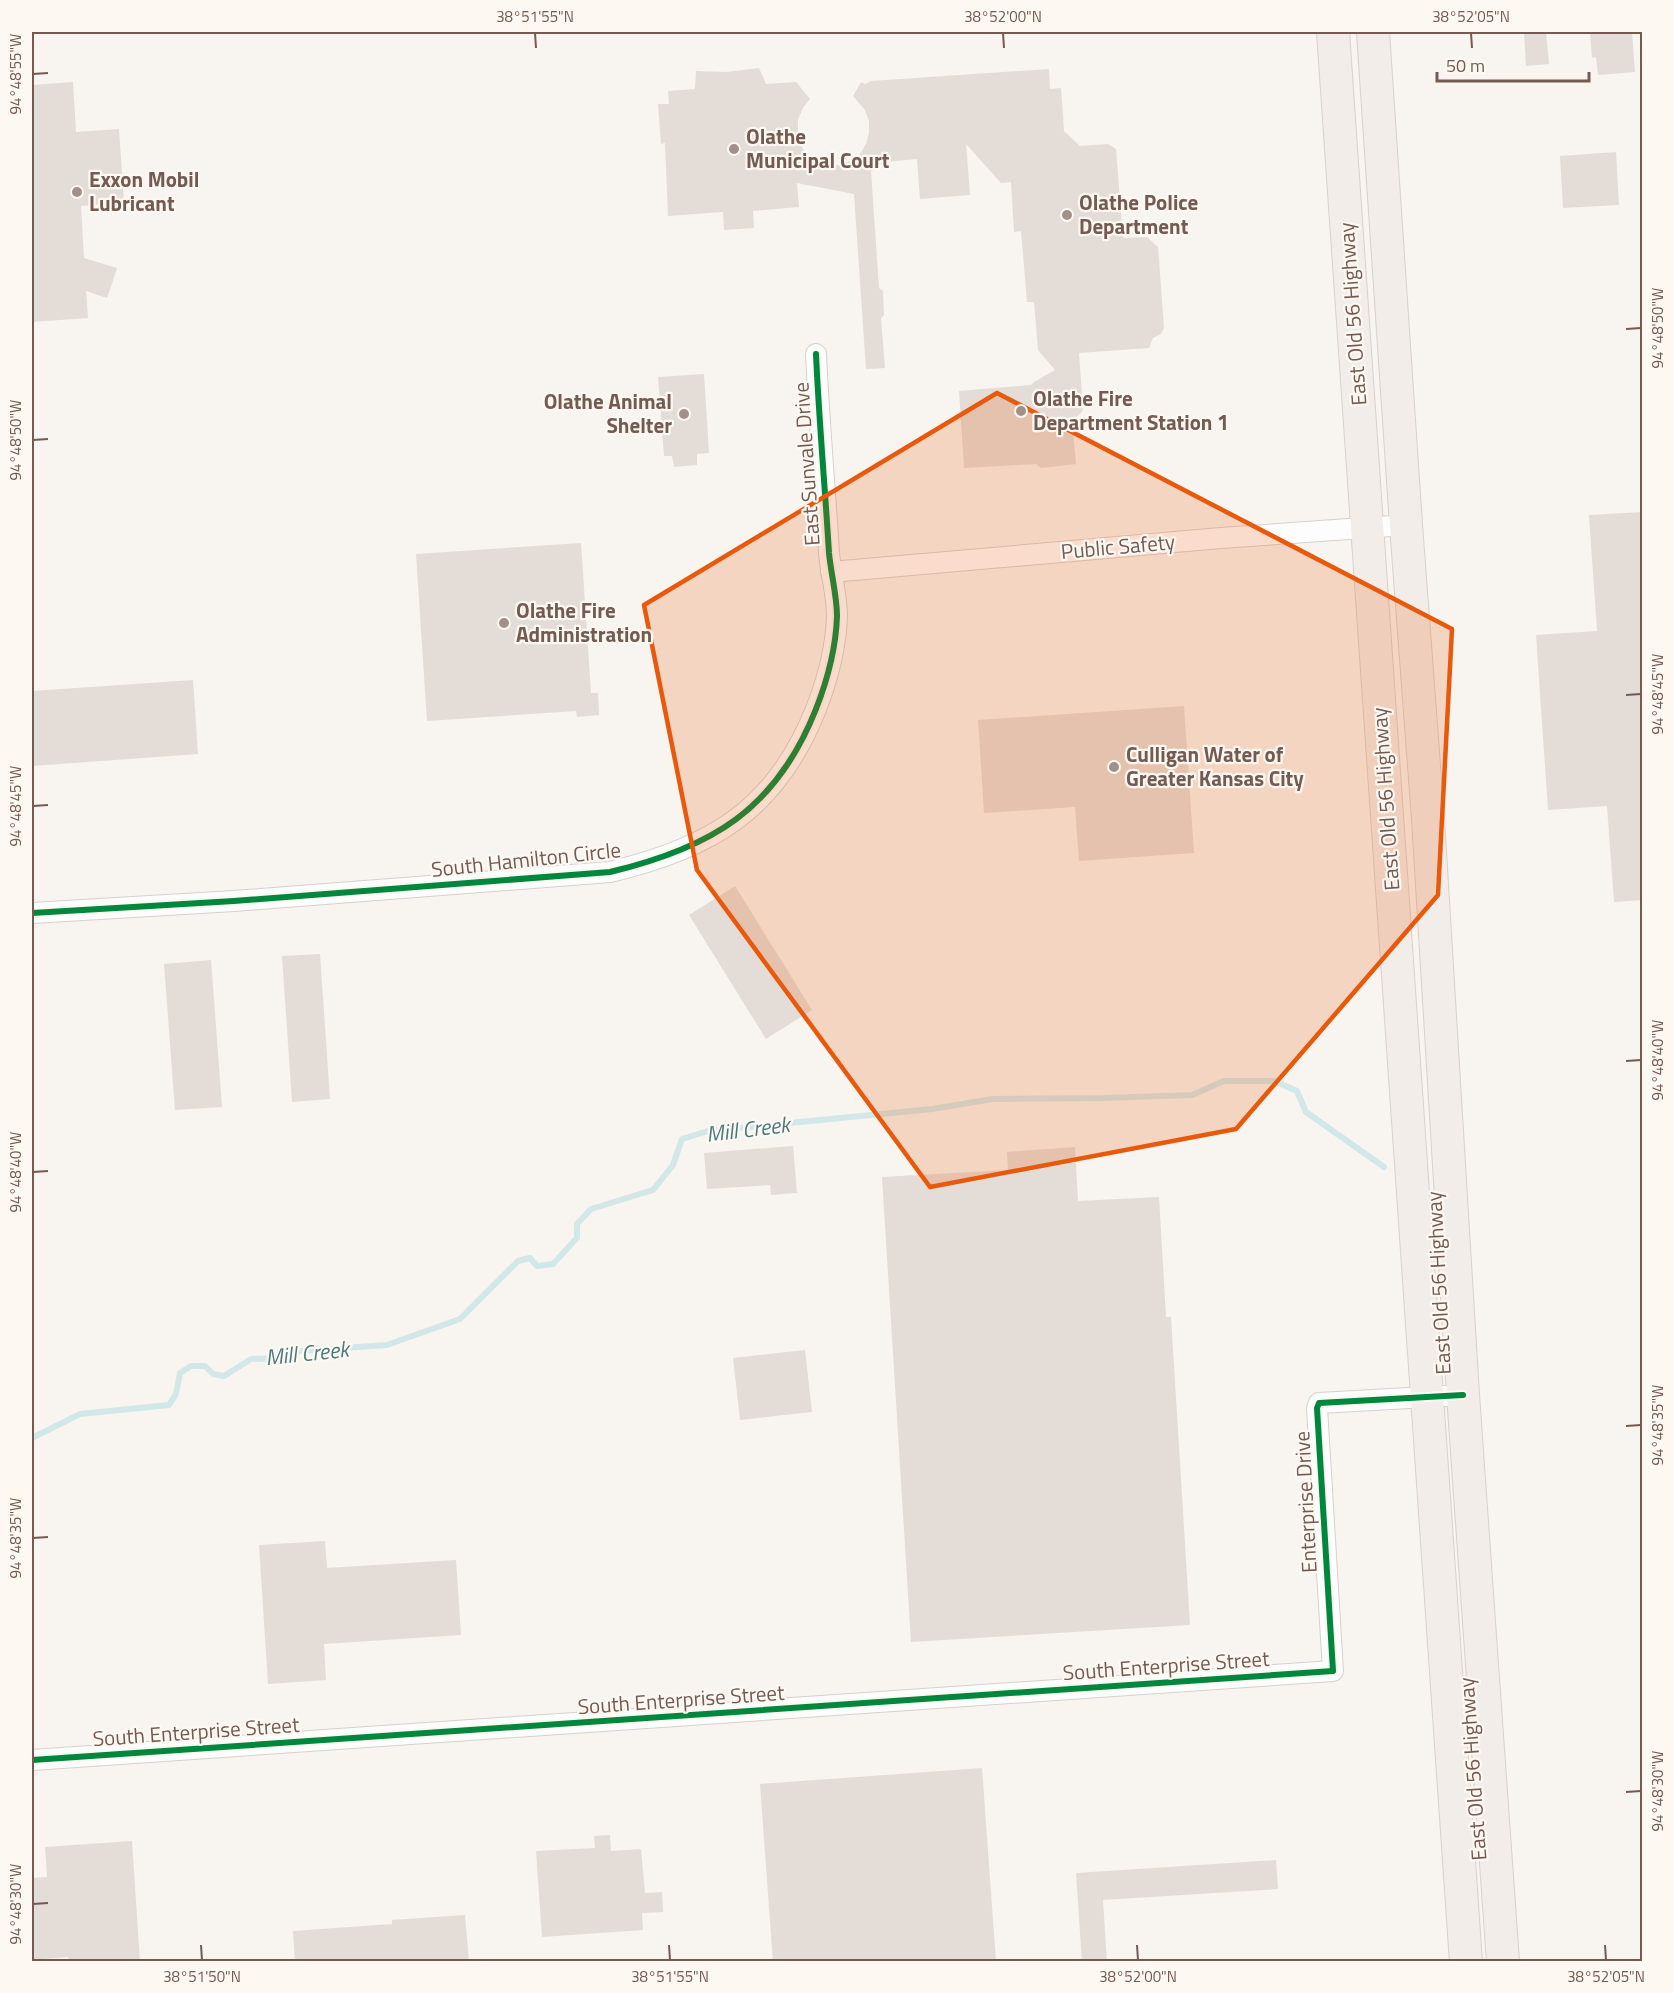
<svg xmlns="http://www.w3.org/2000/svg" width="1674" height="1993" font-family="'Titillium Web',sans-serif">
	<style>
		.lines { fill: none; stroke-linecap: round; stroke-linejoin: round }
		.stream { stroke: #d2e7e7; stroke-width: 6 }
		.building { fill: #e4dcd7 }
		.street-casing { stroke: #d7d1ce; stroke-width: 22 }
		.primary-casing { stroke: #d9d0cd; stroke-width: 34 }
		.street { stroke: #fefdfd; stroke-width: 20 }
		.primary { stroke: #f2ede8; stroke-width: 32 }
		.cycleway-casing { stroke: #fef8f2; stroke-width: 10 }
		.cycleway { stroke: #00873e; stroke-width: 6 }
		.marked { fill: #e8590c; fill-opacity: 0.2; stroke: #e8590c; stroke-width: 4.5; stroke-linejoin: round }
		.ticks { fill: none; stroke: #745a51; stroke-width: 2 }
		.poi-dot { fill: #a29089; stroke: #fef8f2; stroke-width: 2 }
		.labels { text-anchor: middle; stroke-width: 4.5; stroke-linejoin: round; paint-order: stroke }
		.poi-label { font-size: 21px; font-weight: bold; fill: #745a51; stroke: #fef8f2; text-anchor: start }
		.street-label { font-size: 21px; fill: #745a51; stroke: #fef8f2 }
		.water-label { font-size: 22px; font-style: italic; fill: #497b7e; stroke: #fef8f2 }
		.neatline { fill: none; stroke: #745a51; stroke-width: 2 }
		.ticks-label { font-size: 15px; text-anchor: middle; fill: #745a51 }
	</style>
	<rect width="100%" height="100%" fill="#f8f4f0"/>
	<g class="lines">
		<path class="stream" d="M32 1438 80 1414 169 1405 176 1394 180 1373 191 1366H205L213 1374 224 1376 251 1359 282 1358 300 1351 387 1345 460 1319 518 1261 530 1258 537 1266 553 1264 577 1238V1224L591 1209 653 1190 673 1165 682 1139 708 1131 932 1109 993 1099 1103 1098 1192 1095 1224 1081H1274L1297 1091 1306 1112 1384 1167"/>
	</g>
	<g class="building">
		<path d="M1524 32H1546L1549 64 1526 66Z"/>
		<path d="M1590 32H1632L1635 72 1598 75 1596 57 1592 58Z"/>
		<path d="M759 68 766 84 796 82 810 99 803 108 798 119V137L803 149 811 158 828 165H839L850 161 860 154 866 144 869 133V121L865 110 853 96 861 82 865 84 871 81 1049 69 1050 89 1061 88 1064 131 1080 146 1108 144 1116 149 1123 238 1147 237 1158 247 1164 328 1161 334 1153 338 1149 348 1079 353 1083 408 1082 412 1072 421 1076 464 1041 468 1036 464 964 468 959 391 1031 385 1034 382 1055 370 1038 350 1034 302H1027L1021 231 1014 232 1011 182 1001 183 966 144 970 195 920 199 917 159 875 163V170L871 171 879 288 883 291 884 315 881 318 885 368 866 369 854 194 797 183 799 207 753 211 754 228 724 230 723 212 668 216 665 143 661 144 658 104H669L668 91 695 89 696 71 726 72Z"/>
		<path d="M73 82 76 132 119 129 124 203 81 206 84 258 117 268 107 298 86 291 88 318 32 322V85Z"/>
		<path d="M1616 152 1619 205 1563 208 1560 156Z"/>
		<path d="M704 374 709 453 697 454V465L674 467 672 456H664L658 377Z"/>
		<path d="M1642 512V900L1614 902 1607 806 1548 810 1536 635 1597 631 1589 515Z"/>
		<path d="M581 543 591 693H598L599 715 577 717 576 711 427 721 416 554Z"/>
		<path d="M193 680 198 754 32 766V691Z"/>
		<path d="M1184 706 1194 853 1079 861 1075 807 984 813 978 720Z"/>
		<path d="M735 886 812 1010 766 1039 689 915Z"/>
		<path d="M320 954 330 1099 292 1102 282 956Z"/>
		<path d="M211 960 222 1107 175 1110 164 964Z"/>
		<path d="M793 1146 797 1193 771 1195 770 1185 707 1189 704 1153Z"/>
		<path d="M1075 1147 1078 1201 1159 1197 1166 1317H1171L1190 1625 911 1642 882 1177 1008 1170 1007 1152Z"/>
		<path d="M805 1350 812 1412 740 1420 733 1358Z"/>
		<path d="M325 1541 327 1568 456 1560 461 1635 324 1644 326 1680 268 1684 259 1545Z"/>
		<path d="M982 1768 996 1962H773L760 1784Z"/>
		<path d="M610 1835 611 1851 641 1849 645 1893 662 1892 663 1912 642 1913 643 1930 542 1937 536 1851 595 1848 594 1836Z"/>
		<path d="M132 1841 140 1962H69L68 1957 32 1960V1878L47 1877 45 1847Z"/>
		<path d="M1276 1860 1278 1889 1103 1900 1107 1962H1082L1076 1873Z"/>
		<path d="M465 1915 469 1962H295L293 1931 392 1924V1920Z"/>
	</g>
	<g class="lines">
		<g class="street-casing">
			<g id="street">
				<path d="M831 572 1221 538 1406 525"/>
				<path d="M32 913 234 901 610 872C711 848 776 810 816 709 827 681 836 647 837 616 837 596 831 574 829 553 825 487 819 421 816 354"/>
				<path d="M32 1760 1333 1671 1317 1408 1319 1403 1463 1395"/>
			</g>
		</g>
		<g class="primary-casing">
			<g id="primary">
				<path d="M1333 32 1466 1962"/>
				<path d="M1373 32 1406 525 1428 819 1463 1395 1503 1962"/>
			</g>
		</g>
		<use href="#street" class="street"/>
		<use href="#primary" class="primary"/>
		<g class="cycleway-casing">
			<g id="cycleway">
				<path d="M32 913 234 901 610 872C711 848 776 810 816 709 827 681 836 647 837 616 837 596 831 574 829 553 825 487 819 421 816 354"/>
				<path d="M32 1760 1333 1671 1317 1408 1319 1403 1463 1395"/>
			</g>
		</g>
		<use href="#cycleway" class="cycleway"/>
	</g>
	<path class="marked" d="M997 393 1452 629 1438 895 1236 1129 930 1187 697 870 644 605Z"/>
	<path class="ticks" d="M535 33 536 48M1003 33 1004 48M1471 33 1472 48M33 74 48 73M1626 329 1641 328M33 440 48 439M1626 695 1641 694M33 806 48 805M1626 1061 1641 1060M33 1172 48 1171M1626 1426 1641 1425M33 1538 48 1537M1626 1792 1641 1791M33 1904 48 1903M201 1945 202 1960M669 1945 670 1960M1137 1945 1138 1960M1605 1945 1606 1960"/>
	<g class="poi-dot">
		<circle cx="734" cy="149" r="6"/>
		<circle cx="77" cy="192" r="6"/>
		<circle cx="1067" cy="215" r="6"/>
		<circle cx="1021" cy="411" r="6"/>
		<circle cx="684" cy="414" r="6"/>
		<circle cx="504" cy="623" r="6"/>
		<circle cx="1114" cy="767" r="6"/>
	</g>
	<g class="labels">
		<g class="poi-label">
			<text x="746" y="144">Olathe<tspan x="746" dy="24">Municipal Court</tspan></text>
			<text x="89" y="187">Exxon Mobil<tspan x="89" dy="24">Lubricant</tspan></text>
			<text x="1079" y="210">Olathe Police<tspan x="1079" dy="24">Department</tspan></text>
			<text x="1033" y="406">Olathe Fire<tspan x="1033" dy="24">Department Station 1</tspan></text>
			<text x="672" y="409" text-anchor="end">Olathe Animal<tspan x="672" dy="24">Shelter</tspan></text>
			<text x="516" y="618">Olathe Fire<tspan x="516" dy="24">Administration</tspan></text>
			<text x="1126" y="762">Culligan Water of<tspan x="1126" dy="24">Greater Kansas City</tspan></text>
		</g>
		<g class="street-label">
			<text transform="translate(1353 314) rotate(-94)" y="7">East Old 56 Highway</text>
			<text transform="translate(807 464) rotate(-94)" y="7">East Sunvale Drive</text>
			<text transform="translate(1118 547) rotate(-5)" y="7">Public Safety</text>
			<text transform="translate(1386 799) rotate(-94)" y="7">East Old 56 Highway</text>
			<text transform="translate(526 860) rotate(-6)" y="7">South Hamilton Circle</text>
			<text transform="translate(1439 1283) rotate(-93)" y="7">East Old 56 Highway</text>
			<text transform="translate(1306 1502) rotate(-93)" y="7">Enterprise Drive</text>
			<text transform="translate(1166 1666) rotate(-4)" y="7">South Enterprise Street</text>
			<text transform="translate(681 1700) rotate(-4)" y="7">South Enterprise Street</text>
			<text transform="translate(196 1732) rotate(-4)" y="7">South Enterprise Street</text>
			<text transform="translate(1473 1769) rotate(-94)" y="7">East Old 56 Highway</text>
		</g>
		<g class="water-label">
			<text transform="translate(748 1129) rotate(-7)" y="8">Mill Creek</text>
			<text transform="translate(307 1353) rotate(-6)" y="8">Mill Creek</text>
		</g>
	</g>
	<rect width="1674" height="1993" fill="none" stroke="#fef8f2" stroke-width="66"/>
	<path d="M1437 72v9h152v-9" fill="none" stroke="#745a51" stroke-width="3"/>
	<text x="1446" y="72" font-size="18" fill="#745a51" stroke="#fef8f2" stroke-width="4.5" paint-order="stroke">50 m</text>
	<rect x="33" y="33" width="1608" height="1927" class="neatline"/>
	<g class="ticks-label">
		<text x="535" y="22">38°51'55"N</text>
		<text x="1003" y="22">38°52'00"N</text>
		<text x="1471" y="22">38°52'05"N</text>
		<text transform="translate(16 74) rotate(-90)" y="5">94°48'55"W</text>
		<text transform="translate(1658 328) rotate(-90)" y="5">94°48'50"W</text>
		<text transform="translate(16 440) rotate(-90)" y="5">94°48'50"W</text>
		<text transform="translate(1658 694) rotate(-90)" y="5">94°48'45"W</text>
		<text transform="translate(16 806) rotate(-90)" y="5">94°48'45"W</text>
		<text transform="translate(1658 1060) rotate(-90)" y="5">94°48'40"W</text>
		<text transform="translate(16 1172) rotate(-90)" y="5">94°48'40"W</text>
		<text transform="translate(1658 1425) rotate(-90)" y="5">94°48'35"W</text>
		<text transform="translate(16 1538) rotate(-90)" y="5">94°48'35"W</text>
		<text transform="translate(1658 1791) rotate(-90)" y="5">94°48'30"W</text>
		<text transform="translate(16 1904) rotate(-90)" y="5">94°48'30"W</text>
		<text x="202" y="1982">38°51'50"N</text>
		<text x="670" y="1982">38°51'55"N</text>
		<text x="1138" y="1982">38°52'00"N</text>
		<text x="1606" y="1982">38°52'05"N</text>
	</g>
</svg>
